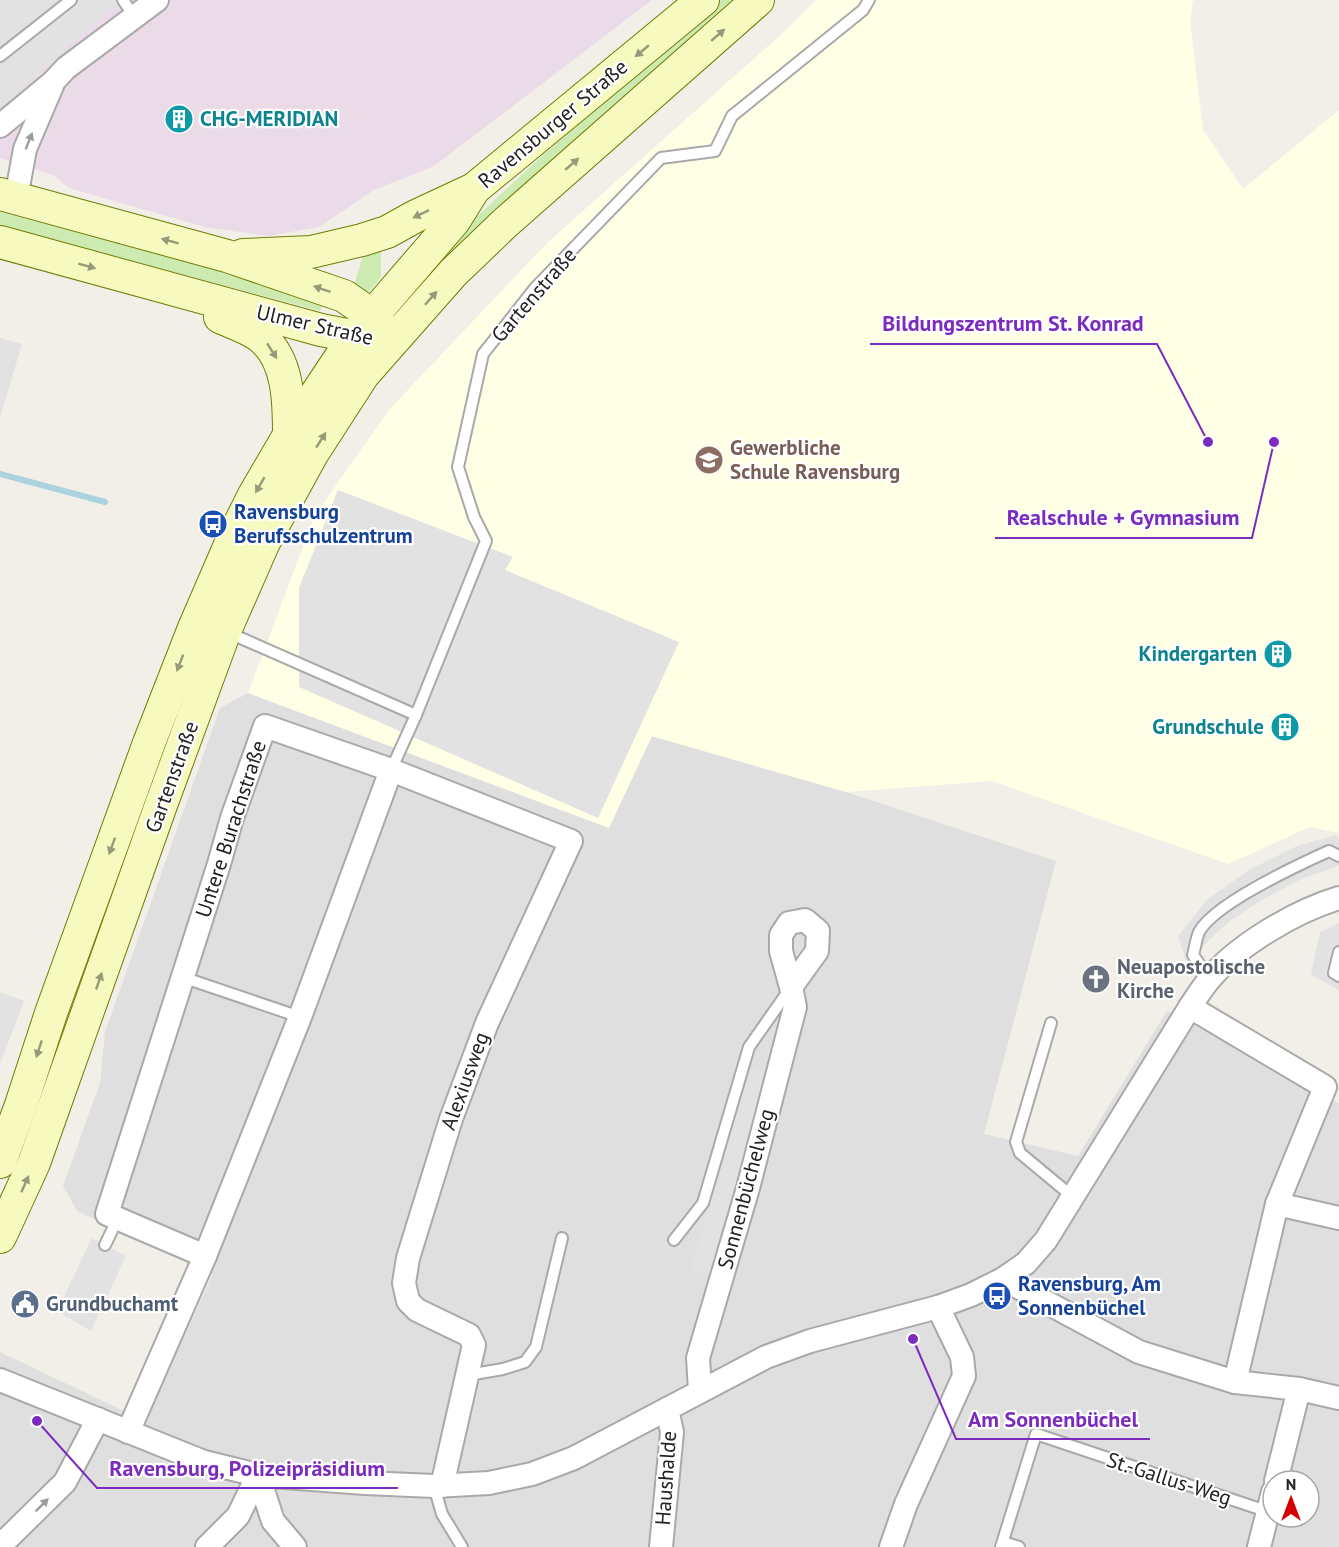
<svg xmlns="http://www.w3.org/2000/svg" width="1339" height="1547" font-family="'PT Sans',sans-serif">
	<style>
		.residential { fill: #e0dfdf; fill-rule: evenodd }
		.industrial { fill: #ebdbe8 }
		.education { fill: #ffffe5 }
		.grass { fill: #cdebb0 }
		.parking { fill: #e2e2e2 }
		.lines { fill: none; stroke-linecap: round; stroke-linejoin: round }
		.stream { stroke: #aad3df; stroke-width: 6 }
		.service-casing { stroke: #a9a9a9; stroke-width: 14 }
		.minor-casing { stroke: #a9a9a9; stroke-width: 26 }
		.secondary-casing { stroke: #707d05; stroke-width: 34 }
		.service { stroke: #fff; stroke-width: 10 }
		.minor { stroke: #fff; stroke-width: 22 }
		.secondary { stroke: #f7fabf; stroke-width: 32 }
		.oneway { fill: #979978 }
		.oneway2 { fill: #9c9c9c }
		.labels { text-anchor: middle; stroke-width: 4.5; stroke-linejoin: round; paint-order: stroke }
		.culture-label { font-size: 21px; font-weight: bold; fill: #0d838f; stroke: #fff; text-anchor: end }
		.street-label { font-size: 21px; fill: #222; stroke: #fff }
		.education-label { font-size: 21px; font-weight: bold; fill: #785e54; stroke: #fff; text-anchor: start }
		.transit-label { font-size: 21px; font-weight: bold; fill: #164399; stroke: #fff; text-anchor: start }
		.worship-label { font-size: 21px; font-weight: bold; fill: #5b616d; stroke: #fff; text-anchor: start }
		.service-label { font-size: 21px; font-weight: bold; fill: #4e5e75; stroke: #fff; text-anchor: start }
		.leader { fill: none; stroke: #7b2cbf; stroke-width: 2 }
		.callout-dot { fill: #7b2cbf; stroke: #fff; stroke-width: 2 }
		.callout-label { font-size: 22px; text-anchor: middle; font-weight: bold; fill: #7b2cbf; stroke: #fff; stroke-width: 4.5; stroke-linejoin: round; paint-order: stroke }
	</style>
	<rect width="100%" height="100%" fill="#f2efe9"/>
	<path class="residential" d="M248 693 609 828 651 736 846 792 1056 861 984 1134 1078 1156 1167 1011 1339 1103V1547H0V1352L145 1421 213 1274 77 1211 63 1186 100 1083 105 1032 220 708ZM1273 1481H1309V1517H1273Z"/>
	<path class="industrial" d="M0 0H652L434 166 374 190 319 227 268 236 205 227 69 188 53 175 0 158Z"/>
	<path class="education" d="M816 0H1193L1190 21 1203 130 1243 189 1339 110V833L1310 827 1228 864 992 781 846 792 652 736 609 828 248 693 315 515 389 410 546 244 785 31Z"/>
	<g class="grass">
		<path d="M721 0H738L427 285 411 293 456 236 543 155Z"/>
		<path d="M0 212 325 298 320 311 0 226Z"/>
		<path d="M381 251V277L363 299 353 288 363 256Z"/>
	</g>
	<g class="parking">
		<path d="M0 0H124L103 15 0 109Z"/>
		<path d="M0 338 22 344 0 418Z"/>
		<path d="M338 490 513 557 505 570 679 642 598 818 299 687V588Z"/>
		<path d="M1336 835 1339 839V866L1301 879 1260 901 1230 921 1207 942 1188 968 1178 936 1208 899 1249 870 1297 846Z"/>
		<path d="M1339 923V990L1311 975 1320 932Z"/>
		<path d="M0 992 24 1001 0 1064Z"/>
		<path d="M749 1068 768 1074 709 1275 691 1269Z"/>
		<path d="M92 1238 126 1256 91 1331 57 1311Z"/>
	</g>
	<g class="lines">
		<path class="stream" d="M0 474 105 502"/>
		<g class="service-casing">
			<g id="service">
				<path d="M123 0 134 16"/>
				<path d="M0 56 71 0"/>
				<path d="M227 632 416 715 391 770"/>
				<path d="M416 715 486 541 474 517 458 467 483 354 535 288 661 158 715 151 732 116 863 10 869 0"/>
				<path d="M1339 952 1334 973 1339 976"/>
				<path d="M182 977 300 1017"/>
				<path d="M1210 979 1193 955C1195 948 1196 939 1199 932 1214 904 1298 865 1329 851L1339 856"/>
				<path d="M1051 1023 1016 1142 1020 1153 1073 1197"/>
				<path d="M674 1240 703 1203 749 1047 789 990"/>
				<path d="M105 1245 118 1218"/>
				<path d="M468 1375 503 1369 525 1362 536 1347 562 1238"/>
				<path d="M434 1486 442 1514 462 1547"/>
				<path d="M1003 1542 1019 1547"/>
				<path d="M1001 1547 1036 1434 1269 1512"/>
			</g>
		</g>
		<g class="minor-casing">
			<g id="minor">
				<path d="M0 126 53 82 66 68 157 0"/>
				<path d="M16 198 25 149 52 86"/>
				<path d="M1190 1007 1325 1087 1277 1204 1235 1382"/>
				<path d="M1277 1204 1339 1218"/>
				<path d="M205 1256 107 1214 219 864 232 818 265 726 391 770 571 841 487 1023 451 1119 408 1258 404 1283 408 1301 417 1310 469 1335 474 1345 442 1486"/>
				<path d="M1003 1279 1139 1352 1235 1382 1299 1389 1339 1398"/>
				<path d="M0 1380 204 1462 258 1475 365 1483 434 1486 489 1483 532 1474 574 1458 766 1357 810 1341 938 1307 971 1295 1003 1279 1026 1263 1046 1240 1190 1007C1196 998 1202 988 1209 980 1237 945 1296 911 1339 898"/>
				<path d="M700 1390 698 1358 748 1188 795 1007 791 987 817 951 818 931 805 920 789 923 781 935V951L791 987"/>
				<path d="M128 1432 205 1256 300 1017 391 770"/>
				<path d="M258 1475 273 1521 295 1547"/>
				<path d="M1276 1481 1299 1389"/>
				<path d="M0 1546 65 1482 98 1419"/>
				<path d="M207 1547 238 1516 258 1475"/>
				<path d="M661 1547 672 1432 667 1409"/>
				<path d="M891 1547 906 1504 964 1376 962 1357 938 1307"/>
				<path d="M1259 1547 1273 1492"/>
			</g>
		</g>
		<g class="secondary-casing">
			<g id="secondary">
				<path d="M0 194 227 256 344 296 373 316 384 331"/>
				<path d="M0 242 321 330 373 340"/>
				<path d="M243 255 311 252 362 240 387 232 416 216 474 189"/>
				<path d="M220 317C233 323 252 329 262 338 289 361 289 403 289 435"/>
				<path d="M0 1162 21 1105 51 1013 149 743 194 628 236 531 254 495 289 435 354 337 454 221 474 189 703 0"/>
				<path d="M0 1237 34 1163 161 805 225 631 264 542 312 454 363 375 453 273 504 224 758 0"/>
			</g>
		</g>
		<use href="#service" class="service"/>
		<use href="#minor" class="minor"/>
		<use href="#secondary" class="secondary"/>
	</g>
	<defs><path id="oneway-solid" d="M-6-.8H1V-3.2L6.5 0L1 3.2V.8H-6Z" transform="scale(1.5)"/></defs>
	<g class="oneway">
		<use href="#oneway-solid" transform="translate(718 35) rotate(-41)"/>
		<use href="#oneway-solid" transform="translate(642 51) rotate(140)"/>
		<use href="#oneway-solid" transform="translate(572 164) rotate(-41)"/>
		<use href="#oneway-solid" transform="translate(421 214) rotate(154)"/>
		<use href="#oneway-solid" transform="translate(170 241) rotate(-165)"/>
		<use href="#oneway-solid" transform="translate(87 266) rotate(15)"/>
		<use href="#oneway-solid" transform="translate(322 289) rotate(-161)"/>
		<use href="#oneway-solid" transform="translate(431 298) rotate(-48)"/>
		<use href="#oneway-solid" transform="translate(272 351) rotate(57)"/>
		<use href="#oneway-solid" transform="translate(321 440) rotate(-57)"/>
		<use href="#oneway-solid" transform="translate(260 485) rotate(120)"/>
		<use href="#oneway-solid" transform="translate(180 663) rotate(111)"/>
		<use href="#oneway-solid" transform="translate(112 846) rotate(110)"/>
		<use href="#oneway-solid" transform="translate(99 981) rotate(-71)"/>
		<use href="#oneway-solid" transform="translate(39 1049) rotate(108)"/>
		<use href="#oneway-solid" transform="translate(25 1184) rotate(-66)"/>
	</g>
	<g class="oneway2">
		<use href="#oneway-solid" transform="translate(29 141) rotate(-68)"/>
		<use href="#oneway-solid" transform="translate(42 1505) rotate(-45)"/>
	</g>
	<defs>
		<g id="building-disc" transform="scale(1.5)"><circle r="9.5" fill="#0f9aa8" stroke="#fff"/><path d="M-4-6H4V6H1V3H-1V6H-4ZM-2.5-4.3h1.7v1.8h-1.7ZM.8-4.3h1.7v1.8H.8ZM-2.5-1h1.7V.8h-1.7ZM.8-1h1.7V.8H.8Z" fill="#fff"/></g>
		<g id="school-disc" transform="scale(1.5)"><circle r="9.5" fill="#8d6e63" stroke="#fff"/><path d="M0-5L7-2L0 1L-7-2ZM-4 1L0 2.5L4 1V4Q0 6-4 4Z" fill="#fff"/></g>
		<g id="bus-disc" transform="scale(1.5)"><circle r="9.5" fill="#1a4fb4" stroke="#fff"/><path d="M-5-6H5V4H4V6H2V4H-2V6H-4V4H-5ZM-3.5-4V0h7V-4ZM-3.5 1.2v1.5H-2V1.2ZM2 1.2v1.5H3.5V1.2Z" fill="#fff"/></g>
		<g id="church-disc" transform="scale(1.5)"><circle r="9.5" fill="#6b7280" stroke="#fff"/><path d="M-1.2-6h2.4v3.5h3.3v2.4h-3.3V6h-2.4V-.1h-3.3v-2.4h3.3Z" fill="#fff"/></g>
		<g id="civic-disc" transform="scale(1.5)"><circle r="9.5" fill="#5c6f8a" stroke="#fff"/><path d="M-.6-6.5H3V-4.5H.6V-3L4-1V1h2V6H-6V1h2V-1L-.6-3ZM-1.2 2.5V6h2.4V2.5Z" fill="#fff"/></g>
	</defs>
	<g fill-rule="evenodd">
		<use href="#building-disc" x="179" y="119"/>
		<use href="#school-disc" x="709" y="460"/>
		<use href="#bus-disc" x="213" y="524"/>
		<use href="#building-disc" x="1278" y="654"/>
		<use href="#building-disc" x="1285" y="727"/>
		<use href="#church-disc" x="1096" y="979"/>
		<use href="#bus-disc" x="997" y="1296"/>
		<use href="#civic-disc" x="25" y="1304"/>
	</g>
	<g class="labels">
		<g class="culture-label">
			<text x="200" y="126" text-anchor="start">CHG-MERIDIAN</text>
			<text x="1257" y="661">Kindergarten</text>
			<text x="1264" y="734">Grundschule</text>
		</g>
		<g class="street-label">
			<text transform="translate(553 124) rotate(-40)" y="7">Ravensburger Straße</text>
			<text transform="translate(534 295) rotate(-49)" y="7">Gartenstraße</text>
			<text transform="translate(315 325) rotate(13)" y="7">Ulmer Straße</text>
			<text transform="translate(172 777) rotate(-70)" y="7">Gartenstraße</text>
			<text transform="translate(231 829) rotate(-72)" y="7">Untere Burachstraße</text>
			<text transform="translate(465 1081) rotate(-70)" y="7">Alexiusweg</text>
			<text transform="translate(746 1189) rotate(-75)" y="7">Sonnenbüchelweg</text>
			<text transform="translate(666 1478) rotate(-86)" y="7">Haushalde</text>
			<text transform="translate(1169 1479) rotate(18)" y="7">St.-Gallus-Weg</text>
		</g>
		<g class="education-label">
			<text x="730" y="455">Gewerbliche<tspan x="730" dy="24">Schule Ravensburg</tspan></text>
		</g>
		<g class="transit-label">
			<text x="234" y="519">Ravensburg<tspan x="234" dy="24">Berufsschulzentrum</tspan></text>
			<text x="1018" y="1291">Ravensburg, Am<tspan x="1018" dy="24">Sonnenbüchel</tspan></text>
		</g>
		<g class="worship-label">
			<text x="1117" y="974">Neuapostolische<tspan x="1117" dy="24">Kirche</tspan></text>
		</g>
		<g class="service-label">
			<text x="46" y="1311">Grundbuchamt</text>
		</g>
	</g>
	<path class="leader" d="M1208 442L1157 344H870M1274 442L1252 538H995M913 1339L956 1439H1150M37 1421L97 1488H398"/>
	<g class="callout-dot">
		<circle cx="1208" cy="442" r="6"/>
		<circle cx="1274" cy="442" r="6"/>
		<circle cx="913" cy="1339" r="6"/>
		<circle cx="37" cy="1421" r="6"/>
	</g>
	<g class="callout-label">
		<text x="1013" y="331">Bildungszentrum St. Konrad</text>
		<text x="1123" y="525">Realschule + Gymnasium</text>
		<text x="1053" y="1427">Am Sonnenbüchel</text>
		<text x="247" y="1476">Ravensburg, Polizeipräsidium</text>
	</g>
	<g transform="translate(1291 1499)"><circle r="28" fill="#ffffff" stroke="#a7a7a7" stroke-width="1.5"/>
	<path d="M0-4.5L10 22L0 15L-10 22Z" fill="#d40000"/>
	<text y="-9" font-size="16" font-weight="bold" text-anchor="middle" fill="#222222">N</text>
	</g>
</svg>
